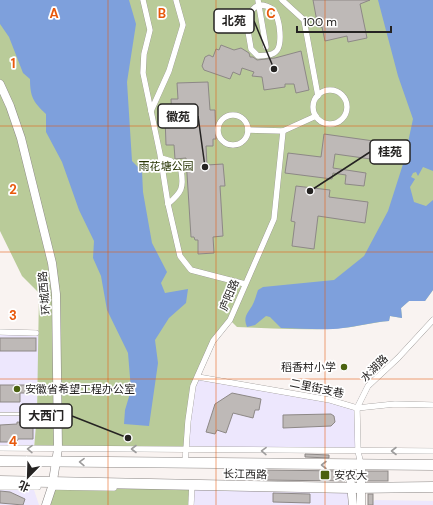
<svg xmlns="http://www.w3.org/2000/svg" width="433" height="505" font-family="'DM Sans','Noto Sans SC',sans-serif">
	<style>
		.commercial { fill: #ede7fd }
		.green { fill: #b9cb99 }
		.water { fill: #7ea0dc }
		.building { fill: #beb9b7; stroke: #8d8886 }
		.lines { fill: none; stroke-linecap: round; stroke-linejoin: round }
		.lane-casing { stroke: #8c8886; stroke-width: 4 }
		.street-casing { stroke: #8c8886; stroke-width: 6 }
		.secondary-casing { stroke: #8c8886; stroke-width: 9 }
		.highway-casing { stroke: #8c8886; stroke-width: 11 }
		.lane { stroke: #fff; stroke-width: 3 }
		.street { stroke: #fff; stroke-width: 5.5 }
		.secondary { stroke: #fff; stroke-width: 8 }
		.highway { stroke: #fff; stroke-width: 10 }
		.oneway { stroke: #9d9c9c }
		.grid { fill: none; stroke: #e8590c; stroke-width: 1; stroke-opacity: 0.55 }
		.poi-dot { fill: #4b6210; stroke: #fff; stroke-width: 1.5 }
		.labels { text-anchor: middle; stroke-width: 3.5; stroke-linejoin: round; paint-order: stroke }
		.park-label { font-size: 11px; fill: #253200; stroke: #fff }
		.street-label { font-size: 11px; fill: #252322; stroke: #fff }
		.poi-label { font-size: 11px; fill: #252322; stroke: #fff; text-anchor: start }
		.grid-label { font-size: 13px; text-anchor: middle; font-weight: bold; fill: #e8590c; stroke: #fff; stroke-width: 3.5; stroke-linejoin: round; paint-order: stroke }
		.leader { fill: none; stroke: #252322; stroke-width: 1.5 }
		.callout-dot { fill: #252322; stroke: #fff; stroke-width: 1.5 }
		.callout { fill: #fff; stroke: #252322; stroke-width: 1.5 }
		.callout-label { font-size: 12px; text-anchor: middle; font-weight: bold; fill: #252322 }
	</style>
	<rect width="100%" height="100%" fill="#f9f3f1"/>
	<g class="commercial">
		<path d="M0 332 39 333 37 413 34 449 0 448Z"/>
		<path d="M198 377 330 400 357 408 358 451 186 449 188 421Z"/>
		<path d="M0 489 34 490 39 505H0Z"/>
		<path d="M192 489 352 491 353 505H191Z"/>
		<path d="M375 500 433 501V505H371Z"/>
	</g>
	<g class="green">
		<path d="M0 0H433V290L425 301H409L401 308 402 318 390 316 389 321C373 322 358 327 341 328 307 331 272 328 237 327L230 320 213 341 193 386 186 449H34L37 413 39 293 22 276 0 231Z"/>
		<path d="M52 487 192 489 191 505H46Z"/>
	</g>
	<g class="water">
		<path d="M0 0H129L136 24 127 82 132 161 142 171 143 192 152 243 167 272 161 283 165 293 188 289 186 303 169 318 155 340 158 363 149 426 124 424 125 410 131 390 128 353 107 310 101 276 93 258 94 241 79 210 62 162 46 132V114C33 102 30 96 30 79L23 73 9 37 0 24Z"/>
		<path d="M378 0H433V171L423 167 418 176 416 172 413 173 411 177 415 179 410 187 414 202 426 206 433 200V290L425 301H409L401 308 402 318 390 316 389 321C373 322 359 326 343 328 323 331 301 328 281 328L270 317 266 316 255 325 247 327C243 317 247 314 252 306 255 301 256 295 258 290L263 287 334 280 364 256 388 211 404 161 413 119 398 76Z"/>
	</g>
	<g class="building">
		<path d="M313 0H370L360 4 367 38 348 42 347 36 325 41 322 27H318Z"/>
		<path d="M221 45 234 50 241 48 249 53 250 57H253L257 60 275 58 301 51 309 90 296 93 294 84H285V87L264 90 262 77 252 76 254 72 242 68 240 75 233 72 230 79 204 70 202 66 205 57 209 55 213 57 216 49 219 50Z"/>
		<path d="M208 82 210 110H215L216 139H213V146H206L207 165 223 164 225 186H220L223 236 213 237 214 253 198 254V240H195L194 237H191L186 158 175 159 174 145H166L165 117H172L171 99H178L177 83Z"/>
		<path d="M324 134 388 143 385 161 335 154 333 168 366 173 364 186 345 184 346 175 333 173 332 179 285 173 288 153 321 157Z"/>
		<path d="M296 186 330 190 329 197 368 202 365 223 318 216 314 249 292 246 295 222 291 221Z"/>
		<rect x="0" y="338" width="36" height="13"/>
		<path d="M0 385H34V393H20V402H0Z"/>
		<path d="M232 393 261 399 259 410H255L253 418 233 413 226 433 217 430 215 434 206 432 215 404Z"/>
		<path d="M331 414 334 416 335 422 331 426 283 428V415Z"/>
		<path d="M17 422 33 423V439H18L17 442H0V425L17 424Z"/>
		<path d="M305 454 329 455V458L305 457Z"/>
		<path d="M261 470 344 471 345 481 261 480Z"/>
		<rect x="366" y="471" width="22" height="10"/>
		<path d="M0 491 10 492 25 499 23 505 0 503Z"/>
		<path d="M273 493 310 494V503L273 502Z"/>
		<rect x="368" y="494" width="5" height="11"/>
	</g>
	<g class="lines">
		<g class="lane-casing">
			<path id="lane" d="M0 414H25"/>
		</g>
		<g class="street-casing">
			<g id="street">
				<path d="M143 0 150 30 144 54 143 73 160 154 168 204 180 256 191 270 245 284"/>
				<path d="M258 0 266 47"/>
				<path d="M282 0 304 20 318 96"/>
				<path d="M259 5C264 5 269 6 273 10 280 17 284 48 274 53 270 56 263 55 258 56L251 49C249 33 241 13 259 5Z"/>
				<circle cx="330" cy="107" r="17"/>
				<path d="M151 111 169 71 183 25 176 0"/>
				<circle cx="233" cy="130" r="15"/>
				<path d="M248 130 283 131 316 116"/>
				<path d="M161 158 171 161 181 170C184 188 182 192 168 204"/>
				<path d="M0 332 36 333"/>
				<path d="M198 377 330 400 357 408 395 404 433 405"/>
				<path d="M0 448 433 451"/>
				<path d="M185 464 188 421 193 386 213 341 230 320 274 219 283 131"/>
				<path d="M361 465 358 451 357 408 368 386 398 358 433 320"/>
				<path d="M0 487H38"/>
				<path d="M54 487 114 488"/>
				<path d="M191 505 192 485"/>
			</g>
		</g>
		<g class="secondary-casing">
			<g id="secondary">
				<path d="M0 84 10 106 21 138 52 263 56 294 58 449 52 487 46 505"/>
				<path d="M349 465 353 505"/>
				<path d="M361 465V505"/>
			</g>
		</g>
		<g class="highway-casing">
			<g id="highway">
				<path d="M0 461 433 465"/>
				<path d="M0 481 351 488 433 487"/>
			</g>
		</g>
		<use href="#lane" class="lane"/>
		<use href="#street" class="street"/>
		<use href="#secondary" class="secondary"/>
		<use href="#highway" class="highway"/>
	</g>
	<defs><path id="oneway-chevron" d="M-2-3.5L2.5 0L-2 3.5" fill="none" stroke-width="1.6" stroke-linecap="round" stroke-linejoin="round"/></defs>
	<g class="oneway">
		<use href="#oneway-chevron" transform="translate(30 449) rotate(-179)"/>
		<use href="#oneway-chevron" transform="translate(134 449) rotate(180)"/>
		<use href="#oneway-chevron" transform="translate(264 451) rotate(-179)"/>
		<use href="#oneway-chevron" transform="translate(394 451) rotate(180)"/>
		<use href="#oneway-chevron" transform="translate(82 462) rotate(-179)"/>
		<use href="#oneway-chevron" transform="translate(324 465) rotate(-180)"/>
	</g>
	<path class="grid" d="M108 0V505M216 0V505M325 0V505M0 126H433M0 252H433M0 379H433"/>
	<g class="poi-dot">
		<circle cx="344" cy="367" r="4"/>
		<circle cx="17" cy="389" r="4"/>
		<rect x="320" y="470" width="10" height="10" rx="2"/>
	</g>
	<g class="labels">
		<g class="park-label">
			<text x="166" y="170">雨花塘公园</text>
		</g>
		<g class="street-label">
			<text transform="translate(44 293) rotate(-95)" y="4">环城西路</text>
			<text transform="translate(229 295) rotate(-67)" y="4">庐阳路</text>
			<text transform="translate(374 368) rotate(-45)" y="4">水湖路</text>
			<text transform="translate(317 388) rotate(12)" y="4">二里街支巷</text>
			<text transform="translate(245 474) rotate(1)" y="4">长江西路</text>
		</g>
		<g class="poi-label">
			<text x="336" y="371" text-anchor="end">稻香村小学</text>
			<text x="25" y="393">安徽省希望工程办公室</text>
			<text x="334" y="479">安农大</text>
		</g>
	</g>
	<g class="grid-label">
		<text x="54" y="18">A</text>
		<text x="162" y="18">B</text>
		<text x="271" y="18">C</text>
		<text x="13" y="68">1</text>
		<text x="13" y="194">2</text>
		<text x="13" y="320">3</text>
		<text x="13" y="446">4</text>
	</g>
	<path class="leader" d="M274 69L254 21M205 167L198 116M310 191L370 152M128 438L72 416"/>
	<g class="callout-dot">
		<circle cx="274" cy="69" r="4"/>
		<circle cx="205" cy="167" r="4"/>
		<circle cx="310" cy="191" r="4"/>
		<circle cx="128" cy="438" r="4"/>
	</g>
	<g class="callout">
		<rect x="214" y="9" width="40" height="24" rx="4"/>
		<rect x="158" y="104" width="40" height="24" rx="4"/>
		<rect x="370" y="140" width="40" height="24" rx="4"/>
		<rect x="20" y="404" width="52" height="24" rx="4"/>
	</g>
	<g class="callout-label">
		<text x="234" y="25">北苑</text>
		<text x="178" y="121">徽苑</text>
		<text x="390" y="156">桂苑</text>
		<text x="46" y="420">大西门</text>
	</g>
	<g transform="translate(28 477) rotate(203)" stroke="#ffffff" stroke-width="3" paint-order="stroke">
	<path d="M0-3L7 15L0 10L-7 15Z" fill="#252322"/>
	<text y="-6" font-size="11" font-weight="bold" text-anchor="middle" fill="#252322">北</text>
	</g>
	<path d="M297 26v6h94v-6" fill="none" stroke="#252322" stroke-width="2"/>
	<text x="303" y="26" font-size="12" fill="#252322" stroke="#ffffff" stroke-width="3" paint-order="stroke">100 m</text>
</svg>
